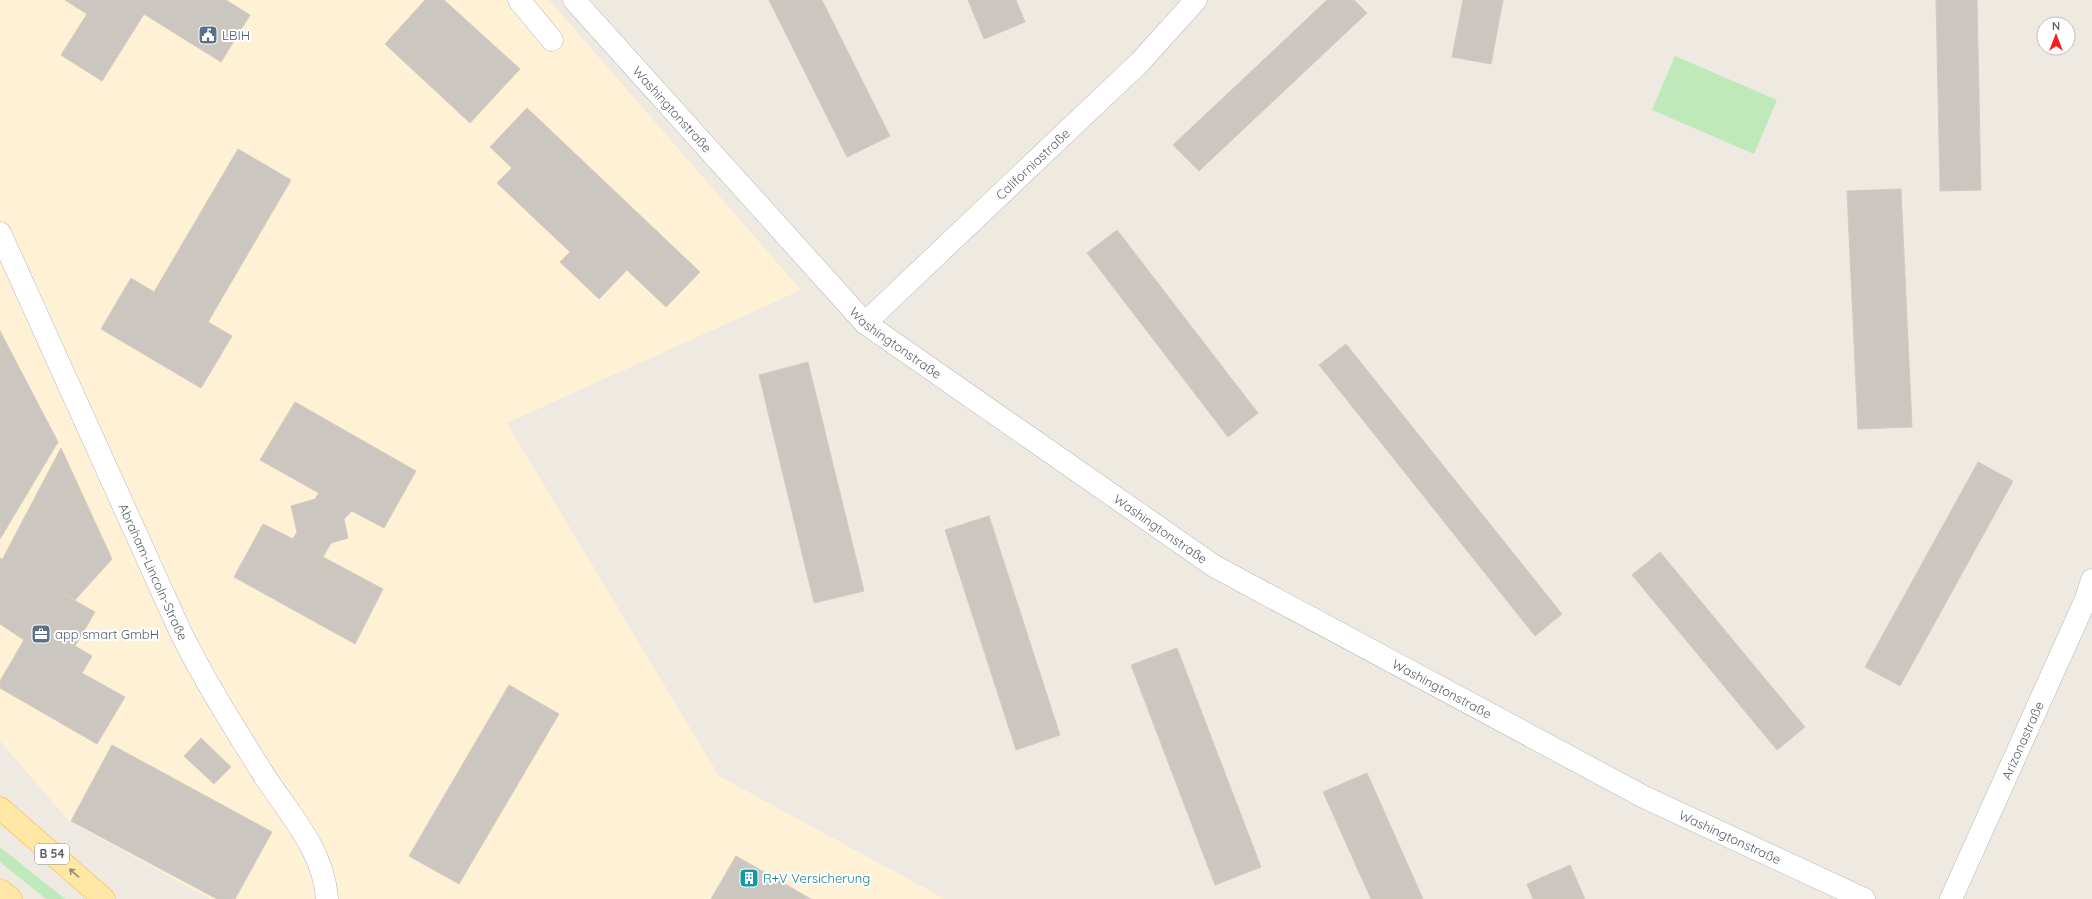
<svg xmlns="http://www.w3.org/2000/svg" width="2092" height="899" font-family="Quicksand,sans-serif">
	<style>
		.commercial { fill: #fff1d5 }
		.green { fill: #bfe9ba }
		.building { fill: #cbc7c0; stroke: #d4cbbf }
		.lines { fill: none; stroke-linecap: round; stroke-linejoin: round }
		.minor-casing { stroke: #b4b9bd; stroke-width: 23 }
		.primary-casing { stroke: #ffb949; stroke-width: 23 }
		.minor { stroke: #fff; stroke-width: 22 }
		.primary { stroke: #ffe7a5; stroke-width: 22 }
		.oneway { stroke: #938f7b }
		.labels { text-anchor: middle; stroke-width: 4; stroke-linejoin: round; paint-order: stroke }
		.shield { fill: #fff; stroke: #8b8f92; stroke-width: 1 }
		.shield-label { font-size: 12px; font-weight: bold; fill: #595f64 }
		.service-label { font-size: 13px; fill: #4e5e75; stroke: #fff; text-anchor: start }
		.street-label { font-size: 13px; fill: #595f64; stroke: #fff }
		.culture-label { font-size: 13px; fill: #0d838f; stroke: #fff; text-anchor: start }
	</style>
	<rect width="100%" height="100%" fill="#eeeae1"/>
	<path class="commercial" d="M0 0H549L801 290 507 423 719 776 945 899H210L69 821 0 741Z"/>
	<g class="green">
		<path d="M1675 56 1777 100 1754 154 1652 110Z"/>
		<path d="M0 847 65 899H46L0 862Z"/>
	</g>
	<g class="building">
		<path d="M65 0H226L250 15 221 62 144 14 102 81 61 55 87 14Z"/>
		<path d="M425 0H444L520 69 470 123 385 44Z"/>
		<path d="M769 0H822L890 136 847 157Z"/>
		<path d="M968 0H1016L1025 22 984 39Z"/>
		<path d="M1327 0H1354L1367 13 1199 171 1173 145Z"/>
		<path d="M1463 0H1503L1491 64 1452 57Z"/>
		<path d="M1936 0H1977L1981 190 1940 191Z"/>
		<path d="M527 108 700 272 666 307 627 270 599 299 560 262 570 252 497 183 512 168 490 147Z"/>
		<path d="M238 149 291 180 208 322 232 336 201 388 101 329 131 278 154 292Z"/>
		<path d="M1901 189 1912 427 1858 429 1847 191Z"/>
		<path d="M1117 230 1258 413 1228 437 1087 253Z"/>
		<path d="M0 331 58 442 0 539Z"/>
		<path d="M1346 344 1562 614 1535 636 1319 365Z"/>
		<path d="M808 362 864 591 814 603 759 375Z"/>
		<path d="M295 402 416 471 384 528 352 511 344 519 348 538 331 543 323 557 383 589 355 644 234 577 263 524 293 539 297 532 291 506 315 499 319 493 260 460Z"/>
		<path d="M61 448 112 559 75 600 2 560Z"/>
		<path d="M1978 462 2013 481 1900 686 1865 667Z"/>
		<path d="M989 516 1060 735 1016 750 945 530Z"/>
		<path d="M1660 552 1805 727 1777 750 1632 575Z"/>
		<path d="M0 558 95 612 75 646 92 656 82 673 125 697 97 744 0 688V681L24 640 0 624Z"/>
		<path d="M1177 648 1261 867 1215 885 1131 665Z"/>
		<path d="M509 685 559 714 459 884 409 856Z"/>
		<path d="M201 738 231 767 214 784 184 756Z"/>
		<path d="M112 745 272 832 235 899H217L71 821Z"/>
		<path d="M1367 773 1423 899H1371L1323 792Z"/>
		<path d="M736 856 811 899H711Z"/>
		<path d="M1570 865 1585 899H1533L1527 884Z"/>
	</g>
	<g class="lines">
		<g class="minor-casing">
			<g id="minor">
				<path d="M519 0 552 40"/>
				<path id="s1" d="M574 0 865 323 1214 566 1644 797 1864 899"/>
				<path id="s2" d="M0 233 181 633C205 681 233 726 262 772 287 812 324 849 327 899"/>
				<path id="s3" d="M865 323 1140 62 1196 0"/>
				<path id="s4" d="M1951 899 2086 599 2092 580"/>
			</g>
		</g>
		<g class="primary-casing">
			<g id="primary">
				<path d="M0 808 104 899"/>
				<path d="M0 890 11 899"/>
			</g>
		</g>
		<use href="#minor" class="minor"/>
		<use href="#primary" class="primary"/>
	</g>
	<defs><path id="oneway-shaft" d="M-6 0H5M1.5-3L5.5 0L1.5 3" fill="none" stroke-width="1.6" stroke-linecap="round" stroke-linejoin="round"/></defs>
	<use class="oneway" href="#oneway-shaft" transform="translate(74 873) rotate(-139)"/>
	<defs>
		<g id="civic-square" transform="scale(1)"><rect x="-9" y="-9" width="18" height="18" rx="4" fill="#5c6f8a" stroke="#fff"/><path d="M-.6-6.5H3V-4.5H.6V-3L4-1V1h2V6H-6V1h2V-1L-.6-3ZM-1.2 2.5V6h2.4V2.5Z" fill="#fff"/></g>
		<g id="office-square" transform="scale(1)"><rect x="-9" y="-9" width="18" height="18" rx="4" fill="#5c6f8a" stroke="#fff"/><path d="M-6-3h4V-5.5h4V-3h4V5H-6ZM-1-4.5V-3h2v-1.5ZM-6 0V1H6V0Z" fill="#fff"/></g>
		<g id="building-square" transform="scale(1)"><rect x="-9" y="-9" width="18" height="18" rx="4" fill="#0f9aa8" stroke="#fff"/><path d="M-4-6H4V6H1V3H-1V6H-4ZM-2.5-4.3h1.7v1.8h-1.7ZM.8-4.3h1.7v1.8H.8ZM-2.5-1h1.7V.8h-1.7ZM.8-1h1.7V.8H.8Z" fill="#fff"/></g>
	</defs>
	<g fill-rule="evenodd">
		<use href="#civic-square" x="208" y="35"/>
		<use href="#office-square" x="41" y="634"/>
		<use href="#building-square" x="749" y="878"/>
	</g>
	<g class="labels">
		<rect class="shield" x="35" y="844" width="34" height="20" rx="3"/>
		<g class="shield-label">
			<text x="52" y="858">B 54</text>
		</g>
		<g class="service-label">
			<text x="222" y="40">LBIH</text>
			<text x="55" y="639">app smart GmbH</text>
		</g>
		<g class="street-label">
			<text dy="5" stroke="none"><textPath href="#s1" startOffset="147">Washingtonstraße</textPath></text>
			<text dy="5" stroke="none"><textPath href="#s3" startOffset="231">Californiastraße</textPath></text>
			<text dy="5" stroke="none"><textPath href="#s1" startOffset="471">Washingtonstraße</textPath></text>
			<text dy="5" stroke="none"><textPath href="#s1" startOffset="795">Washingtonstraße</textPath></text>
			<text dy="5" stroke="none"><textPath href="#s2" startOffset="372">Abraham-Lincoln-Straße</textPath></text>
			<text dy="5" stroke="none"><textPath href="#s1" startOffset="1119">Washingtonstraße</textPath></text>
			<text dy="5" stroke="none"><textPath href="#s4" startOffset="174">Arizonastraße</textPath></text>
			<text dy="5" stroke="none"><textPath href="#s1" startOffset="1443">Washingtonstraße</textPath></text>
		</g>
		<g class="culture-label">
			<text x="763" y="883">R+V Versicherung</text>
		</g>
	</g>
	<g transform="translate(2056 36)"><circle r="19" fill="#ffffff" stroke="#bdbfc1"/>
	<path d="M0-3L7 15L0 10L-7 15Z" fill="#fb1a20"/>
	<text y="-6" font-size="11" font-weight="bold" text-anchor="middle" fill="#595f64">N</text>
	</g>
</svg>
